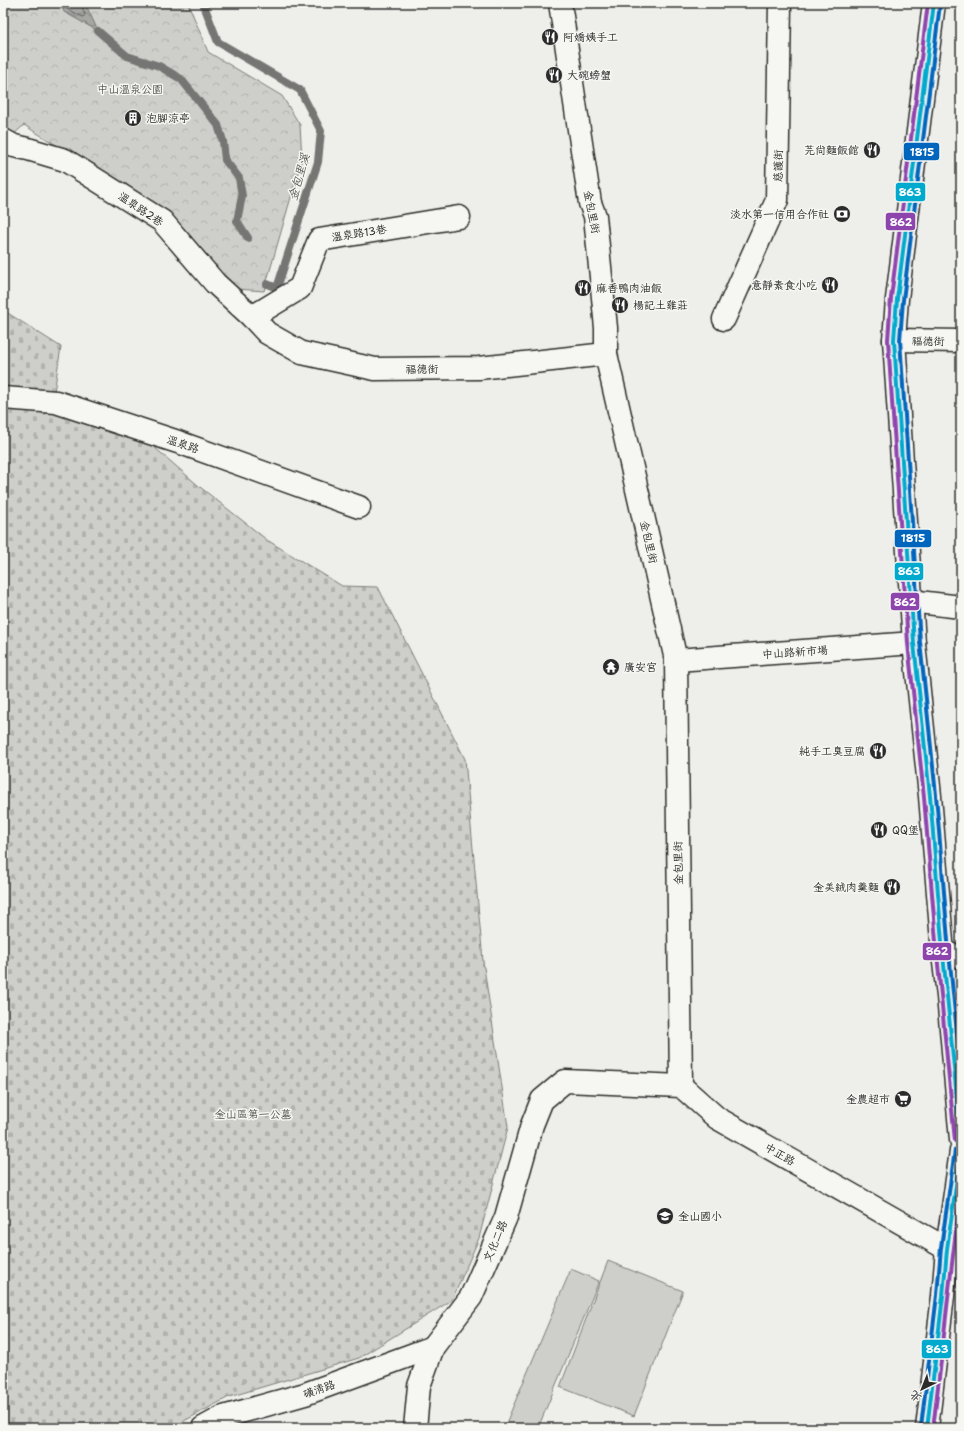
<svg xmlns="http://www.w3.org/2000/svg" width="964" height="1431" font-family="'Shantell Sans','LXGW WenKai TC',sans-serif">
	<style>
		.cemetery { fill: url(#cemetery-stones); stroke: #7c7c7a }
		.park { fill: url(#park-crowns); stroke: #7c7c7a }
		.pitch { fill: #cececa; stroke: #7c7c7a }
		.water { fill: url(#water-waves); stroke: #757573 }
		.lines { fill: none; stroke-linecap: round; stroke-linejoin: round }
		.shore { stroke: #5c5c5b; stroke-width: 1 }
		.stream { stroke: #757573; stroke-width: 8 }
		.street-casing { stroke: #2b2b2b; stroke-width: 25 }
		.secondary-casing { stroke: #2b2b2b; stroke-width: 25 }
		.street { stroke: #f6f6f2; stroke-width: 22 }
		.secondary { stroke: #f6f6f2; stroke-width: 22 }
		.bus-1-casing { stroke: #f6f6f2; stroke-width: 7 }
		.bus-2-casing { stroke: #f6f6f2; stroke-width: 7 }
		.bus-3-casing { stroke: #f6f6f2; stroke-width: 7 }
		.bus-1 { stroke: #00a9ce; stroke-width: 4 }
		.bus-2 { stroke: #8e44ad; stroke-width: 4 }
		.bus-3 { stroke: #0065bd; stroke-width: 4 }
		.labels { text-anchor: middle; stroke-width: 3; stroke-linejoin: round; paint-order: stroke }
		.poi-label { font-size: 11px; fill: #2b2b2b; stroke: #f6f6f2; text-anchor: start }
		.park-label { font-size: 11px; fill: #545453; stroke: #f6f6f2 }
		.street-label { font-size: 11px; fill: #2b2b2b; stroke: #f6f6f2 }
		.water-label { font-size: 12px; font-style: italic; fill: #565655; stroke: #f6f6f2 }
		.line-badge { stroke: #f6f6f2; stroke-width: 1.5 }
		.badge-label { font-size: 11px; text-anchor: middle; font-weight: bold; fill: #fff }
	</style>
	<defs>
		<pattern id="cemetery-stones" width="16" height="16" patternUnits="userSpaceOnUse"><rect width="16" height="16" fill="#cececa"/><path d="M2 7V4a2 2 0 0 1 4 0v3zM10 15v-3a2 2 0 0 1 4 0v3z" fill="#b1b1ae"/></pattern>
		<pattern id="park-crowns" width="20" height="18" patternUnits="userSpaceOnUse"><rect width="20" height="18" fill="#cececa"/><path d="M2 6a3 3 0 1 1 6 0M12 15a3 3 0 1 1 6 0" fill="none" stroke="#b1b1ae"/></pattern>
		<pattern id="water-waves" width="16" height="10" patternUnits="userSpaceOnUse"><rect width="16" height="10" fill="#a6a6a3"/><path d="M0 5q4-4 8 0t8 0" fill="none" stroke="#878785"/></pattern>
	</defs>
	<rect width="100%" height="100%" fill="#eeeeea"/>
	<filter id="ink" filterUnits="userSpaceOnUse"><feTurbulence type="fractalNoise" baseFrequency=".025" numOctaves="2"/><feDisplacementMap in="SourceGraphic" scale="8" xChannelSelector="R" yChannelSelector="G"/><feConvolveMatrix kernelMatrix="1 2 1 2 8 2 1 2 1" color-interpolation-filters="sRGB"/></filter>
	<g filter="url(#ink)">
		<g class="cemetery">
			<path d="M3 310 61 347 54 392 3 387Z"/>
			<path d="M3 408 49 410 146 440 200 487 267 540 342 586 378 587 465 759 483 961 508 1127 479 1238 452 1300 359 1358 229 1397 171 1428H3Z"/>
		</g>
		<path class="park" d="M3 3H188L208 52 282 96 300 125 302 159 264 291 237 289 171 223 138 196 24 125 13 135 3 129Z"/>
		<g class="pitch">
			<path d="M608 1261 683 1291 634 1416 560 1387Z"/>
			<path d="M571 1269 599 1281 538 1428H504Z"/>
		</g>
		<path class="water" d="M61 3H85L98 31 64 12Z"/>
		<g class="lines">
			<path class="shore" d="M65 3 67 9 83 17 85 15 81 3"/>
			<g class="stream">
				<path d="M203 3 218 42 300 90 321 131 318 162 277 288 267 284"/>
				<path d="M98 31 127 56 159 66 181 79 218 125 223 141 225 160 239 178 242 196 237 221 248 238"/>
			</g>
			<g class="street-casing">
				<g id="street">
					<path d="M560 3 590 203 595 216 606 328V354L676 660 681 1086"/>
					<path d="M3 140 14 146 28 149 65 160 162 221 215 283 252 317 267 333 302 353 375 369 479 368 606 354"/>
					<path d="M252 317 300 288 319 240 459 217"/>
					<path d="M724 319 777 200 780 3"/>
					<path d="M894 340 961 341"/>
					<path d="M3 398 56 402 178 442 359 507"/>
					<path d="M910 601 961 607"/>
					<path d="M676 660 914 643"/>
					<path d="M943 954 961 956"/>
					<path d="M203 1428 223 1417 305 1394 433 1347"/>
					<path d="M415 1428 419 1386 433 1347 471 1297 506 1217 532 1125 542 1100 565 1081 681 1086 717 1118 947 1249"/>
				</g>
			</g>
			<g class="secondary-casing">
				<g id="secondary">
					<path d="M934 3 897 299 894 340 914 643 930 796 943 954 948 996 961 1140"/>
					<path d="M927 1428 943 1296 947 1249 961 1151"/>
				</g>
			</g>
			<use href="#street" class="street"/>
			<use href="#secondary" class="secondary"/>
			<g class="bus-1-casing">
				<g id="bus-1">
					<path d="M934 3 897 299 894 340 914 643 930 796 943 954 961 1140"/>
					<path d="M927 1428 943 1296 947 1249 961 1151"/>
				</g>
			</g>
			<g class="bus-2-casing">
				<g id="bus-2">
					<path d="M928 3 891 298 888 340 908 643 924 797 937 954 955 1141"/>
					<path d="M933 1428C943 1350 950 1271 961 1193"/>
				</g>
			</g>
			<g class="bus-3-casing">
				<g id="bus-3">
					<path d="M940 4 903 300 900 340 920 642 936 795 949 953 961 1073"/>
					<path d="M921 1427 937 1295 941 1248 955 1150"/>
				</g>
			</g>
			<use href="#bus-1" class="bus-1"/>
			<use href="#bus-2" class="bus-2"/>
			<use href="#bus-3" class="bus-3"/>
		</g>
	</g>
	<defs>
		<g id="restaurant-disc" transform="scale(0.9)"><circle r="9.5" fill="#2b2b2b" stroke="#f6f6f2"/><path d="M-5-6h1v4h1v-4h1v4h1v-4h1v5L-1.5 .5V6h-2V.5L-5-1ZM5-6V6H3V1.5H1.5Q1.5-4 5-6Z" fill="#fff"/></g>
		<g id="building-disc" transform="scale(0.9)"><circle r="9.5" fill="#2b2b2b" stroke="#f6f6f2"/><path d="M-4-6H4V6H1V3H-1V6H-4ZM-2.5-4.3h1.7v1.8h-1.7ZM.8-4.3h1.7v1.8H.8ZM-2.5-1h1.7V.8h-1.7ZM.8-1h1.7V.8H.8Z" fill="#fff"/></g>
		<g id="bank-disc" transform="scale(0.9)"><circle r="9.5" fill="#2b2b2b" stroke="#f6f6f2"/><path d="M-6-4H6V4H-6ZM0-2.3a2.3 2.3 0 1 0 0 4.6a2.3 2.3 0 1 0 0-4.6Z" fill="#fff"/></g>
		<g id="temple-disc" transform="scale(0.9)"><circle r="9.5" fill="#2b2b2b" stroke="#f6f6f2"/><path d="M0-6L5-2H3V0L6.5 2.5H4V6H1.5V3h-3V6H-4V2.5H-6.5L-3 0V-2H-5Z" fill="#fff"/></g>
		<g id="supermarket-disc" transform="scale(0.9)"><circle r="9.5" fill="#2b2b2b" stroke="#f6f6f2"/><path d="M-6-5.5h2.5l.6 2H6L4.5 2H-2.5L-4.4-4H-6ZM-1.5 3.2a1.3 1.3 0 1 0 .1 0ZM3 3.2a1.3 1.3 0 1 0 .1 0Z" fill="#fff"/></g>
		<g id="school-disc" transform="scale(0.9)"><circle r="9.5" fill="#2b2b2b" stroke="#f6f6f2"/><path d="M0-5L7-2L0 1L-7-2ZM-4 1L0 2.5L4 1V4Q0 6-4 4Z" fill="#fff"/></g>
	</defs>
	<g fill-rule="evenodd">
		<use href="#restaurant-disc" x="550" y="37"/>
		<use href="#restaurant-disc" x="554" y="75"/>
		<use href="#building-disc" x="133" y="118"/>
		<use href="#restaurant-disc" x="872" y="150"/>
		<use href="#bank-disc" x="842" y="214"/>
		<use href="#restaurant-disc" x="830" y="285"/>
		<use href="#restaurant-disc" x="583" y="288"/>
		<use href="#restaurant-disc" x="620" y="305"/>
		<use href="#temple-disc" x="611" y="667"/>
		<use href="#restaurant-disc" x="878" y="751"/>
		<use href="#restaurant-disc" x="879" y="830"/>
		<use href="#restaurant-disc" x="892" y="887"/>
		<use href="#supermarket-disc" x="903" y="1099"/>
		<use href="#school-disc" x="665" y="1216"/>
	</g>
	<g class="labels">
		<g class="poi-label">
			<text x="563" y="41">阿嬌姨手工</text>
			<text x="567" y="79">大碗螃蟹</text>
			<text x="146" y="122">泡腳涼亭</text>
			<text x="859" y="154" text-anchor="end">芫尚麵飯館</text>
			<text x="829" y="218" text-anchor="end">淡水第一信用合作社</text>
			<text x="817" y="289" text-anchor="end">意靜素食小吃</text>
			<text x="596" y="292">麻香鴨肉油飯</text>
			<text x="633" y="309">楊記土雞莊</text>
			<text x="624" y="671">廣安宮</text>
			<text x="865" y="755" text-anchor="end">純手工臭豆腐</text>
			<text x="892" y="834">QQ堡</text>
			<text x="879" y="891" text-anchor="end">金美絨肉羹麵</text>
			<text x="890" y="1103" text-anchor="end">金農超市</text>
			<text x="678" y="1220">金山國小</text>
		</g>
		<g class="park-label">
			<text x="130" y="93">中山溫泉公園</text>
			<text x="253" y="1118">金山區第一公墓</text>
		</g>
		<g class="street-label">
			<text transform="translate(778 166) rotate(-89)" y="4">慈護街</text>
			<text transform="translate(141 209) rotate(34)" y="4">溫泉路2巷</text>
			<text transform="translate(592 212) rotate(79)" y="4">金包里街</text>
			<text transform="translate(359 233) rotate(-9)" y="4">溫泉路13巷</text>
			<text transform="translate(928 341) rotate(1)" y="4">福德街</text>
			<text transform="translate(422 369) rotate(-1)" y="4">福德街</text>
			<text transform="translate(183 444) rotate(19)" y="4">溫泉路</text>
			<text transform="translate(649 542) rotate(77)" y="4">金包里街</text>
			<text transform="translate(795 652) rotate(-4)" y="4">中山路新市場</text>
			<text transform="translate(678 863) rotate(-91)" y="4">金包里街</text>
			<text transform="translate(780 1154) rotate(30)" y="4">中正路</text>
			<text transform="translate(495 1241) rotate(-67)" y="4">文化二路</text>
			<text transform="translate(319 1389) rotate(-19)" y="4">磺清路</text>
		</g>
		<g class="water-label">
			<text transform="translate(299 177) rotate(-74)" y="4">金包里溪</text>
		</g>
	</g>
	<g class="line-badge">
		<rect x="903" y="142" width="37" height="19" rx="4" fill="#0065bd"/>
		<rect x="895" y="182" width="31" height="20" rx="4" fill="#00a9ce"/>
		<rect x="885" y="212" width="31" height="19" rx="4" fill="#8e44ad"/>
		<rect x="894" y="529" width="38" height="19" rx="4" fill="#0065bd"/>
		<rect x="894" y="562" width="30" height="19" rx="4" fill="#00a9ce"/>
		<rect x="890" y="592" width="30" height="19" rx="4" fill="#8e44ad"/>
		<rect x="922" y="942" width="30" height="19" rx="4" fill="#8e44ad"/>
		<rect x="921" y="1339" width="31" height="20" rx="4" fill="#00a9ce"/>
	</g>
	<g class="badge-label">
		<text x="922" y="156">1815</text>
		<text x="910" y="196">863</text>
		<text x="901" y="226">862</text>
		<text x="913" y="542">1815</text>
		<text x="909" y="575">863</text>
		<text x="905" y="606">862</text>
		<text x="937" y="955">862</text>
		<text x="937" y="1353">863</text>
	</g>
	<rect width="964" height="1431" fill="none" stroke="#f6f6f2" stroke-width="16"/>
	<rect x="8" y="8" width="948" height="1415" fill="none" stroke="#2b2b2b" stroke-width="1.5" filter="url(#ink)"/>
	<g transform="translate(922 1389) rotate(223)" stroke="#f6f6f2" stroke-width="3" paint-order="stroke">
	<path d="M0-3L7 15L0 10L-7 15Z" fill="#2b2b2b"/>
	<text y="-6" font-size="11" font-weight="bold" text-anchor="middle" fill="#2b2b2b">北</text>
	</g>
</svg>
